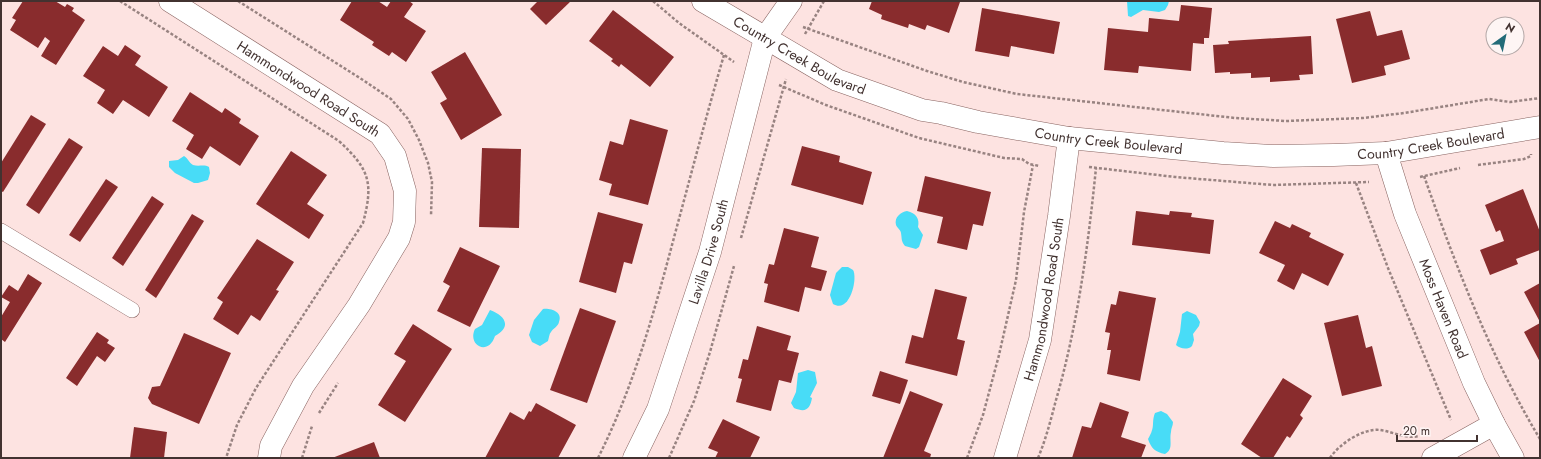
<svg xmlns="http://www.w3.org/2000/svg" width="1541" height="459" font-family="Jost,sans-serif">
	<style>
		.water { fill: #48dcf7 }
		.building { fill: #892c2d }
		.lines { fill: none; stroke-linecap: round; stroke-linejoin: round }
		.service-casing { stroke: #886360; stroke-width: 16 }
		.minor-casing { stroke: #886360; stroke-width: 23 }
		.path { stroke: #988381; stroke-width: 2.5; stroke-dasharray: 3 2; stroke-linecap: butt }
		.service { stroke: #fff; stroke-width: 15 }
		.minor { stroke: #fff; stroke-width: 22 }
		.labels { text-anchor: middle; stroke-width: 4; stroke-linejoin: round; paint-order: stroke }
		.street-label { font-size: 14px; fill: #423230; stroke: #fef5f4 }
	</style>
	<rect width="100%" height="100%" fill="#fde3e1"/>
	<g class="water">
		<path d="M1127 1H1169L1168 5 1165 10 1159 12 1143 10 1131 17 1128 16Z"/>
		<path d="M184 156C188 158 189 163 193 165 199 167 204 164 209 167L210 173 208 180 198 183H194L175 173 169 167V161L178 160Z"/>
		<path d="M907 211C916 213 920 219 918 227L923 235 919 247 916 249 905 246C901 241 902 239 901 233 901 230 897 228 896 225 894 217 901 212 907 211Z"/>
		<path d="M842 267H848L853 270C858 278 850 314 833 304L830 295 836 273Z"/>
		<path d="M543 309C551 308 563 312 559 322 558 327 553 328 551 332 549 334 549 338 548 341L540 346 532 342 529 335 534 320Z"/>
		<path d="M490 310C504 315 513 326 495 336 488 357 467 345 475 329L482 325Z"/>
		<path d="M1187 311 1196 315 1200 322 1199 326 1193 334 1194 340 1192 346C1188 350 1180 349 1176 345L1180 332 1182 314Z"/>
		<path d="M808 370 815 372 817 383 810 397 812 398C810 409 806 413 794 408L791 403 796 392 798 373Z"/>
		<path d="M1161 411 1167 414 1173 422C1173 426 1171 428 1171 432 1169 441 1174 449 1165 454 1155 452 1151 448 1148 439 1156 426 1151 423 1155 413Z"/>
	</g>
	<g class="building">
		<path d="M23 1H55L65 7 67 4 74 8 72 11 85 20 56 65 41 56 50 41 45 37 38 48 10 30 16 20 12 18Z"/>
		<path d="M352 1H378L387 7 391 1H409L413 4 404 17 426 31 406 62 392 52 389 56 372 45 374 42 340 20Z"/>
		<path d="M538 1H571L546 25 530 9Z"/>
		<path d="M872 1H958L960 2 949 33 927 25 925 30 909 24 908 28 881 19 882 15 869 9Z"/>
		<path d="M1181 5 1212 8 1209 38H1204V44L1193 43 1191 71 1139 66 1138 73 1104 70 1108 28 1148 32 1149 18 1179 21Z"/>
		<path d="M982 8 1060 22 1054 54 1011 46 1009 57 975 51Z"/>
		<path d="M613 10 674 57 650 87 621 64 619 67 611 61 613 59 589 41Z"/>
		<path d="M1370 11 1377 36 1402 30 1410 59 1384 66 1386 75 1352 83 1336 19Z"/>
		<path d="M1311 36 1313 74 1299 75 1300 80 1270 82V77L1251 78V73L1230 74V72L1215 73 1213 45 1229 44 1228 41Z"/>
		<path d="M125 45 141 56 135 65 168 87 149 117 123 100 113 114 97 103 105 90 83 76 103 46 118 56Z"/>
		<path d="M465 52 502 115 461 140 440 103 447 99 431 72Z"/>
		<path d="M190 92 222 113 225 108 241 119 239 123 259 136 240 166 210 146 202 159 186 149 194 135 172 121Z"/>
		<path d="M31 115 46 124 3 192 1 191V163Z"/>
		<path d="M630 119 668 130 648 205 609 195 612 184 599 180 610 141 623 145Z"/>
		<path d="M69 138 83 147 39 214 26 205Z"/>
		<path d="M802 146 840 156 839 162 872 172 863 205 791 185Z"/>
		<path d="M482 148 521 149 519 228 479 227Z"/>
		<path d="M291 151 327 175 307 204 324 215 309 239 256 204Z"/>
		<path d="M925 176 991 192 983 226 973 224 967 250 937 243 943 217 917 211Z"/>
		<path d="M106 179 118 187 80 242 69 235Z"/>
		<path d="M1523 189 1540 232V250L1516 259 1518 264 1490 275 1480 250 1504 241 1500 230 1496 232 1485 205Z"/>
		<path d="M152 196 164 204 123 266 112 258Z"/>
		<path d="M1136 211 1169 215 1170 211 1192 213 1191 217 1214 220 1210 254 1132 245Z"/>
		<path d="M598 212 643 224 632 264 624 262 616 293 579 282Z"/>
		<path d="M192 214 204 221 156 298 145 290Z"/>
		<path d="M1275 221 1290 228 1292 224 1311 233 1309 237 1344 254 1328 286 1302 273 1294 290 1277 281 1285 265 1259 253Z"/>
		<path d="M784 228 819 237 811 267 827 271 821 291 805 287 799 312 764 302 768 284 764 283 769 264 774 265Z"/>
		<path d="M257 239 294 262 276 290 279 291 260 321 251 315 238 335 213 319 223 302 217 298Z"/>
		<path d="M460 247 500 266 470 327 437 311 450 286 443 282Z"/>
		<path d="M28 274 42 283 5 342 1 339V317L10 302 1 297 9 285 18 291Z"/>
		<path d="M1540 283V322L1524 292Z"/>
		<path d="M935 289 967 297 957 339 965 341 957 376 905 363 912 335 923 338Z"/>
		<path d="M1119 291 1156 298 1140 381 1107 374 1111 350H1107L1110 333 1105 332 1111 304 1116 305Z"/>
		<path d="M580 308 616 321 587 403 550 390Z"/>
		<path d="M1358 315 1366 348 1372 346 1382 386 1342 396 1324 323Z"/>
		<path d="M1540 323V362L1524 332Z"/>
		<path d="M413 324 452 349 405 422 378 405 406 361 394 354Z"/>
		<path d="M757 326 791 336 787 350 799 353 791 383 779 380 771 411 736 402 742 379 738 378 743 359 748 360Z"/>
		<path d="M97 332 109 340 107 343 115 348 105 362 97 356 77 386 66 378Z"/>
		<path d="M184 333 231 353 199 424 152 404 148 398 152 387 160 386Z"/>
		<path d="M880 371 908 380 900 404 872 396Z"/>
		<path d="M1283 378 1312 396 1300 415 1303 418 1290 438 1287 436 1273 458H1262L1241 444Z"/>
		<path d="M910 391 943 404 924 451 931 454 930 458H883Z"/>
		<path d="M1100 402 1129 412 1121 437 1146 445 1141 458H1072L1082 426 1091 428Z"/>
		<path d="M536 403 576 425 558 458H485L510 412 524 420 529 411 531 412Z"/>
		<path d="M723 419 760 437 750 458H715L718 452 708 448Z"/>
		<path d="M134 427 167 432 164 458H130Z"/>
		<path d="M374 442 380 458H332Z"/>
	</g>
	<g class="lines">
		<g class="service-casing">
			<path id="service" d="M1 231 132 310"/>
		</g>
		<g class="minor-casing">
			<g id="minor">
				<path id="s1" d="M170 1 380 134 395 156 405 191 404 222 399 238 359 305 303 386 271 446 269 458"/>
				<path id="s2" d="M703 1 837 80 922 110 941 113 978 122 1069 138 1223 153 1273 156 1334 155 1386 153 1540 127"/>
				<path id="s3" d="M1386 153 1405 214 1474 383 1494 424 1513 458"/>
				<path id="s4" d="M634 458 658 409 710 252 765 38 791 1"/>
				<path id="s5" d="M1005 458 1040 340 1059 216 1069 138"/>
				<path d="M1433 458 1494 424"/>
			</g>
		</g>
		<g class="path">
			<path d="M120 1 339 141C369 169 374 182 363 223L256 388 237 425 226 458"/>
			<path d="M238 1 363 80 391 99 408 119 419 140 428 163 432 182 431 216"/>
			<path d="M653 1 679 23 734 62"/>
			<path d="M803 27 927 71 963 82 1017 94 1235 118 1286 121 1363 118 1404 113 1489 99 1510 102 1540 98"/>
			<path d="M805 34 824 1"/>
			<path d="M779 85 826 105 919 138 1004 158 1022 159 1029 164 1040 166"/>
			<path d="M1478 165 1524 159 1531 156V154"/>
			<path d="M1089 167 1175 177 1273 185 1369 182"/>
			<path d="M1424 176C1456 266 1490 356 1540 439"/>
			<path d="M1420 177 1460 168"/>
			<path d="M1356 183 1388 268 1451 420"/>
			<path d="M741 238 786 79"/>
			<path d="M319 413 338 383"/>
			<path d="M302 458 312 426"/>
			<path d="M598 458C635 384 655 309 676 230 692 171 707 113 724 55"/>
			<path d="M669 458 694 401 710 352 734 266"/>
			<path d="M967 458 983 415 999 355 1016 280 1024 212 1033 165"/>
			<path d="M1038 458C1046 439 1051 419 1056 400 1078 324 1088 246 1096 168"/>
			<path d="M1330 458C1339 444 1363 428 1380 430 1394 432 1405 439 1419 436"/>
		</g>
		<use href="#service" class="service"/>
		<use href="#minor" class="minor"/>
	</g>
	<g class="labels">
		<g class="street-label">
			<text dy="5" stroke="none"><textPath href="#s2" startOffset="111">Country Creek Boulevard</textPath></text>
			<text dy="5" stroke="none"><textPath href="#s1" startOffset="164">Hammondwood Road South</textPath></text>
			<text dy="5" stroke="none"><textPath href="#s2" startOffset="435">Country Creek Boulevard</textPath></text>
			<text dy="5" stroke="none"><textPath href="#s2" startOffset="759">Country Creek Boulevard</textPath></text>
			<text dy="5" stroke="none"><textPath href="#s4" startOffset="220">Lavilla Drive South</textPath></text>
			<text dy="5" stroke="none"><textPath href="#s5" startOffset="164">Hammondwood Road South</textPath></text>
			<text dy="5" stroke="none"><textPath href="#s3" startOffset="166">Moss Haven Road</textPath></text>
		</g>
	</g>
	<rect width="1541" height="459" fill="none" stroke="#423230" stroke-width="4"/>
	<g transform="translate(1505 36) rotate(33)"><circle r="19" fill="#fef5f4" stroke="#b3a7a6"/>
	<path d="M0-3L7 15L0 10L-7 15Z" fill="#236b78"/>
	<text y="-6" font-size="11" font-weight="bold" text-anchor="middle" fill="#423230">N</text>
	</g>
	<path d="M1397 435v6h80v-6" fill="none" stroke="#423230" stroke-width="2"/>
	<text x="1403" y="435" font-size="12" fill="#423230" stroke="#fef5f4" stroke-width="3" paint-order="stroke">20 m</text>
</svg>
